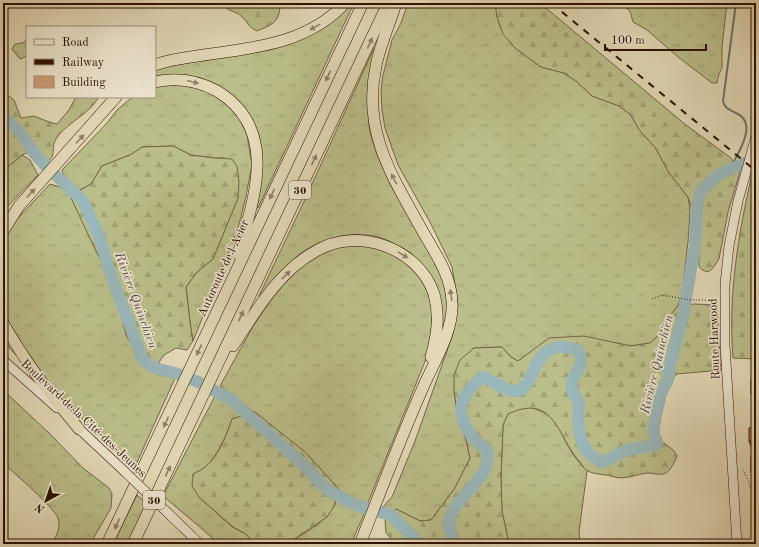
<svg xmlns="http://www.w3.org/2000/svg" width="759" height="547" font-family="'Old Standard TT',serif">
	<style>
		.grass { fill: url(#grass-tufts); stroke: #746646 }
		.forest { fill: url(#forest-firs); stroke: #746646 }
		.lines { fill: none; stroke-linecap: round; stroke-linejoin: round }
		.stream { stroke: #6e7470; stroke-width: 2 }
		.river { stroke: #9ab7ba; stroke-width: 12 }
		.street-casing { stroke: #5a422f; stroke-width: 8 }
		.secondary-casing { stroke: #2d0f02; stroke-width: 10 }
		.highway-casing { stroke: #2d0f02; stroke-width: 12 }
		.path { stroke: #2d0f02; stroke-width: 1; stroke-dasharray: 1 2; stroke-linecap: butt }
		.street { stroke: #ede6d0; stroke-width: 6 }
		.secondary { stroke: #ede6d0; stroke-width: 9 }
		.highway { stroke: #e3d9b7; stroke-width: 11 }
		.rail { stroke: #2d0f02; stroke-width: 2; stroke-dasharray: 7 7; stroke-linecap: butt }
		.secondary-bridge-casing { stroke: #2d0f02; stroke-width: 10; stroke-linecap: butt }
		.secondary-bridge { stroke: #ede6d0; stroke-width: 9 }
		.wall { fill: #b38665; stroke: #2d0f02 }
		.building { fill: #d09c76; stroke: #2d0f02 }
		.oneway { fill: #917e66 }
		.labels { text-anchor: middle; stroke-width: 3; stroke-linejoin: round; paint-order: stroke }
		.shield { fill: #ede6d0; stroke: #675040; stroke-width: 1 }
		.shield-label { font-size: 11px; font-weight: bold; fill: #2d0f02 }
		.street-label { font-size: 12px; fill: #2d0f02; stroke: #ede6d0 }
		.water-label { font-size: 13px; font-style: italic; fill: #534a42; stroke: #ede6d0 }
	</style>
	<defs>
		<pattern id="grass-tufts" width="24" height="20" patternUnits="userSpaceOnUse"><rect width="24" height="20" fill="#babe8a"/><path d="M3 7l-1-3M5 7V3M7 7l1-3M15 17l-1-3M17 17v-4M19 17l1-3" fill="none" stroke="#a0a275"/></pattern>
		<pattern id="forest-firs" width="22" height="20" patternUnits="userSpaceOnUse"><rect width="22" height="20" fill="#babe8a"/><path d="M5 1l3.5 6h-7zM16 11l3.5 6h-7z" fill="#a0a275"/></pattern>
	</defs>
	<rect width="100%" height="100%" fill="#e3d9b7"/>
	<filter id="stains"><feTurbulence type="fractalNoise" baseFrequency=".005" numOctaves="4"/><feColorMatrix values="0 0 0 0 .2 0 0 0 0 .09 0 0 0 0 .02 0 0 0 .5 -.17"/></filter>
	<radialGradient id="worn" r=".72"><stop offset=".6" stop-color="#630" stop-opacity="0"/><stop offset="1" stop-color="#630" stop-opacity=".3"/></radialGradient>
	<g class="grass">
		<path d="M350 3H354L258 208 255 207 250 117 245 108 237 100 225 91 155 78V68L270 50 301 39Z"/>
		<path d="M408 3H495L500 27 515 48 523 54 541 67 564 73 576 81 592 96 619 106 630 114 640 131 655 147 669 173 688 197 690 210 688 242 682 293 678 306 667 319 660 334 650 343 631 346 610 342 527 355 518 361 511 357 502 347 473 348 454 391 457 412 466 440 470 458 455 488 431 520 420 521 396 509 393 512 382 508 392 497 415 441 453 334 458 304 452 267 431 224 398 165 385 128 382 110 381 90 383 75 392 40 401 23Z"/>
		<path d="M619 3H727L722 47V68L719 74 717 83H712L678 57 647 30 633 22 630 11Z"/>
		<path d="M374 48H376C372 77 364 107 371 136 381 173 404 208 423 241 434 261 448 282 448 306 448 313 445 322 444 329H441C435 312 429 294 423 277 421 272 420 264 417 260 412 251 398 246 389 241 359 227 317 237 293 260 282 272 272 285 261 297L259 296 308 193Z"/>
		<path d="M173 84 199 87 217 96 230 106 241 121 247 135 252 165 245 201 237 232 193 341 190 322 186 287 197 272 213 259 238 198 225 158H215L191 155 173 146 142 147 132 154 102 166 91 184 80 190 65 182 62 170 108 122 117 110 129 100 133 97H155V86Z"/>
		<path d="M22 155 30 160 38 175 3 211V169H5Z"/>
		<path d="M50 184 60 187 74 196 72 198 96 251 109 275 119 304 153 371 176 376 134 469 3 342V234Z"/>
		<path d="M349 245C357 246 366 245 374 247 407 257 432 280 432 317 432 331 429 345 426 359L367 505 354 503 346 497 305 452 220 386C251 332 281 258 349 245Z"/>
		<path d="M3 390 49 433 83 468 109 488 112 494 111 508 90 544H50C57 537 61 527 58 518 53 506 15 474 3 463Z"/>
		<path d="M215 396 226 400 244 416 232 419C226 436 218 456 204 468 201 470 197 472 193 474L199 497 232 527 246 534 254 544H219L201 528 163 496Z"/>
		<path d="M529 407C560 416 556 427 571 451 575 458 581 465 587 471L579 532 580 544H509L502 511 501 478 503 425 508 414 518 409Z"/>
		<path d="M137 495 147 504 128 544H113Z"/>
		<path d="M336 497 365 512 351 544H287C305 532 332 521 336 497Z"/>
	</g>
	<g class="forest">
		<path d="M223 3H289L284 4 280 7C279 23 271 25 257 31 248 27 248 22 241 16 235 10 226 12 223 3Z"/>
		<path d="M495 3H540L686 125 731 158 740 172 728 212 719 259 713 268 708 272 702 270 699 266 698 228 688 197 669 173 655 147 640 131 630 114 619 106 592 96 576 81 564 73 541 67 523 54 515 48 503 34 497 17Z"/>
		<path d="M27 38V56L20 59 12 49 15 44 23 43Z"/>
		<path d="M3 94H6L14 100 21 118 34 116 49 122 57 124 69 110 76 97H99C96 101 93 106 89 109 79 119 63 127 56 139 50 149 58 156 45 163L40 160 36 149 22 155 5 169H3Z"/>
		<path d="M173 146 191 155 215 158 232 159 237 166 239 181 238 198 213 259 197 272 186 287 190 322 193 341 187 350 176 348 164 355 153 371 141 359 126 335 119 304 109 275 96 251 71 198 80 190 91 184 102 166 132 154 142 147Z"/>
		<path d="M752 174 756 177V359L733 358C728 296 738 235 752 174Z"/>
		<path d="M694 304 717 305 721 370 677 374C663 388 662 404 660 423 659 428 656 433 659 438 664 446 673 446 677 456 676 460 670 471 666 473 660 476 653 473 648 473 637 474 625 480 615 477 612 477 609 475 606 475 600 474 593 474 588 471 585 470 582 465 580 462 557 437 555 392 508 414L503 425 501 478 502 511 509 544H410L403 538 402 544H396L386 533 385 521 396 509 420 521 431 520 455 488 470 458 466 440 457 412 454 391V375L460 360 474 348 502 347 511 357 518 361 549 338 584 336 631 346 650 343 660 334 667 319 678 306Z"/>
		<path d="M255 412 305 452 338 488 335 505 327 517 287 544H254L246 534 233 527 199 497 192 486 193 474C197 472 201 470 204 468 219 456 226 436 232 419Z"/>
	</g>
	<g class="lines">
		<path class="stream" d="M730 169C738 153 759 123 736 113 730 110 725 109 723 101L736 3"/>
		<g class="river">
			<path d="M3 116 21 133 34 153 46 166 83 201 100 238 108 267 141 355 144 361 155 368 175 373 196 381 230 399 305 466 326 489 355 505 391 515 420 544"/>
			<path d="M456 544C431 510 480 492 487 462 490 448 485 448 476 441 472 438 469 432 467 428 454 407 464 393 481 378L484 377C493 381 505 391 515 391 538 392 528 333 578 350L581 357C581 361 580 366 578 369 576 374 572 378 572 383 570 392 577 396 579 403 580 407 578 412 578 416 578 435 582 455 603 462L626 450 656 445 657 442 654 434V425L661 393 668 380 670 364 683 316 695 245 697 205 700 194 705 187 718 175 756 158"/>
		</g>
		<g class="street-casing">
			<path id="street" d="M599 543 601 544"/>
		</g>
		<g class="secondary-casing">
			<g id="secondary">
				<path d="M3 360 57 408"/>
				<path d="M75 425 124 471"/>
				<path d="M171 516 200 544"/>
				<path d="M737 544 725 345V284L729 246 738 201 756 136"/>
			</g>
		</g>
		<g class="highway-casing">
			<g id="highway">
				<path d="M155 65C170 59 187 58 203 55 254 48 309 43 345 3"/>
				<path d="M155 82C177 77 197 80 217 91 280 129 254 199 238 254"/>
				<path d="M3 231 19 206 116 97"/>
				<path d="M3 323C26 363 49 394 79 429"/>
				<path d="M233 346C256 311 278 272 316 251 357 226 419 248 434 294 440 316 437 336 431 357"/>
				<path d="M107 544 363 3"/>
				<path d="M133 544 388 3"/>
				<path d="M360 544C380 493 399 442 421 392 432 365 454 332 452 302 451 275 435 253 422 230 392 176 362 131 376 66 380 45 390 24 396 3"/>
			</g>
		</g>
		<g class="path">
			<path d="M652 299 662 295 691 300H718"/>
			<path d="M743 470C748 477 755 501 755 509 756 519 752 533 756 541"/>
			<path d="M750 544 756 543"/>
		</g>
		<use href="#street" class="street"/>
		<use href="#secondary" class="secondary"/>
		<use href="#highway" class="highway"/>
		<path class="rail" d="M551 3 756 171"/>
		<g class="secondary-bridge-casing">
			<path id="secondary-bridge" d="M124 471 171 516"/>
		</g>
		<use href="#secondary-bridge" class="secondary-bridge"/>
	</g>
	<g class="wall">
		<path d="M756 379V397H752L751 393Z"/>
		<path d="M756 413V453L754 454 749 441 752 428 755 426V423H752V421Z"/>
		<path d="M756 456V484L751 472Z"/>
	</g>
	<g class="building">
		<rect x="751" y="379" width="5" height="14"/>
		<path d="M752 413H756V419H755V421H752Z"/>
		<rect x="755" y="419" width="1" height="6"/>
		<path d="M756 426V441H749V428H752V427Z"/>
		<rect x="751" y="456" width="5" height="16"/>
	</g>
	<defs><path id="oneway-solid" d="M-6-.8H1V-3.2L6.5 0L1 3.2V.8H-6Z"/></defs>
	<g class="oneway">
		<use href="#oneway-solid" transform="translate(315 27) rotate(151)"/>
		<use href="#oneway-solid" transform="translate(370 43) rotate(-65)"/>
		<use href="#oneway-solid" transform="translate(328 76) rotate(115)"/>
		<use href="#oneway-solid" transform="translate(193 82) rotate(15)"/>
		<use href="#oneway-solid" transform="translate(80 139) rotate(-48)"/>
		<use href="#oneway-solid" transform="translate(314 160) rotate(-65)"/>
		<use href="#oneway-solid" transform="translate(394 179) rotate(-118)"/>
		<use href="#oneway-solid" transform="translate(31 193) rotate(-47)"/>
		<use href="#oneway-solid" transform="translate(272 194) rotate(115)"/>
		<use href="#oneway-solid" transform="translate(403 255) rotate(31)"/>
		<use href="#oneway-solid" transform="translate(286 275) rotate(-44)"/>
		<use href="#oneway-solid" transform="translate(451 295) rotate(-98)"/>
		<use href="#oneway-solid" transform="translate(241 316) rotate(-65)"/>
		<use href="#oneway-solid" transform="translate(199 350) rotate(115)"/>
		<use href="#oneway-solid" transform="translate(166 422) rotate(115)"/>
		<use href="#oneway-solid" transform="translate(168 471) rotate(-65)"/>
		<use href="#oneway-solid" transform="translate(117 524) rotate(115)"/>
	</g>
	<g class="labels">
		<g class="shield">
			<rect x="289" y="181" width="22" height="18" rx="3"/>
			<rect x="143" y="491" width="22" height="18" rx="3"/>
		</g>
		<g class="shield-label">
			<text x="300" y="194">30</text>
			<text x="154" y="504">30</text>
		</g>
		<g class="street-label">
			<text transform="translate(223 268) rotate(-65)" y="4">Autoroute de l'Acier</text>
			<text transform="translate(714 339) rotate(-92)" y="4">Route Harwood</text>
			<text transform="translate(84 418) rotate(43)" y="4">Boulevard de la Cité-des-Jeunes</text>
		</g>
		<g class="water-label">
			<text transform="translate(137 300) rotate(70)" y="5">Rivière Quinchien</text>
			<text transform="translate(656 364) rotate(-76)" y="5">Rivière Quinchien</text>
		</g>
	</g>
	<rect width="759" height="547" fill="none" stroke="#e3d9b7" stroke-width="16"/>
	<rect x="4" y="4" width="751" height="539" fill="none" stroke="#2d0f02" stroke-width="2"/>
	<rect x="8" y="8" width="743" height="531" fill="none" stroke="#2d0f02"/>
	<rect x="26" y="26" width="130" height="72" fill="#ede6d0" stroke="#a0907e"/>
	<rect x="34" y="39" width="20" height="6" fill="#ede6d0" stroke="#a0907e"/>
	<text x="62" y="46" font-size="12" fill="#2d0f02">Road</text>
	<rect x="34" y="59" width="20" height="6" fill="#2d0f02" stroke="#a0907e"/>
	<text x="62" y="66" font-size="12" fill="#2d0f02">Railway</text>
	<rect x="34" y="76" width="20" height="12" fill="#d09c76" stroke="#a0907e"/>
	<text x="62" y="86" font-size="12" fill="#2d0f02">Building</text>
	<g transform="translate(46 501) rotate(220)" stroke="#ede6d0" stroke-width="3" paint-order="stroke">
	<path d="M0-3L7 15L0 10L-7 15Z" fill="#2d0f02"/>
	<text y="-6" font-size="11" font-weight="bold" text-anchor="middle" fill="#2d0f02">N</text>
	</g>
	<path d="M605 44v6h101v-6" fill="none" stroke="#2d0f02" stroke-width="2"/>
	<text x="611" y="44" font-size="12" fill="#2d0f02" stroke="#ede6d0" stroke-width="3" paint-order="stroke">100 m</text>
	<rect width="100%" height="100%" filter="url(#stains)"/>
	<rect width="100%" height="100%" fill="url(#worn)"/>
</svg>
